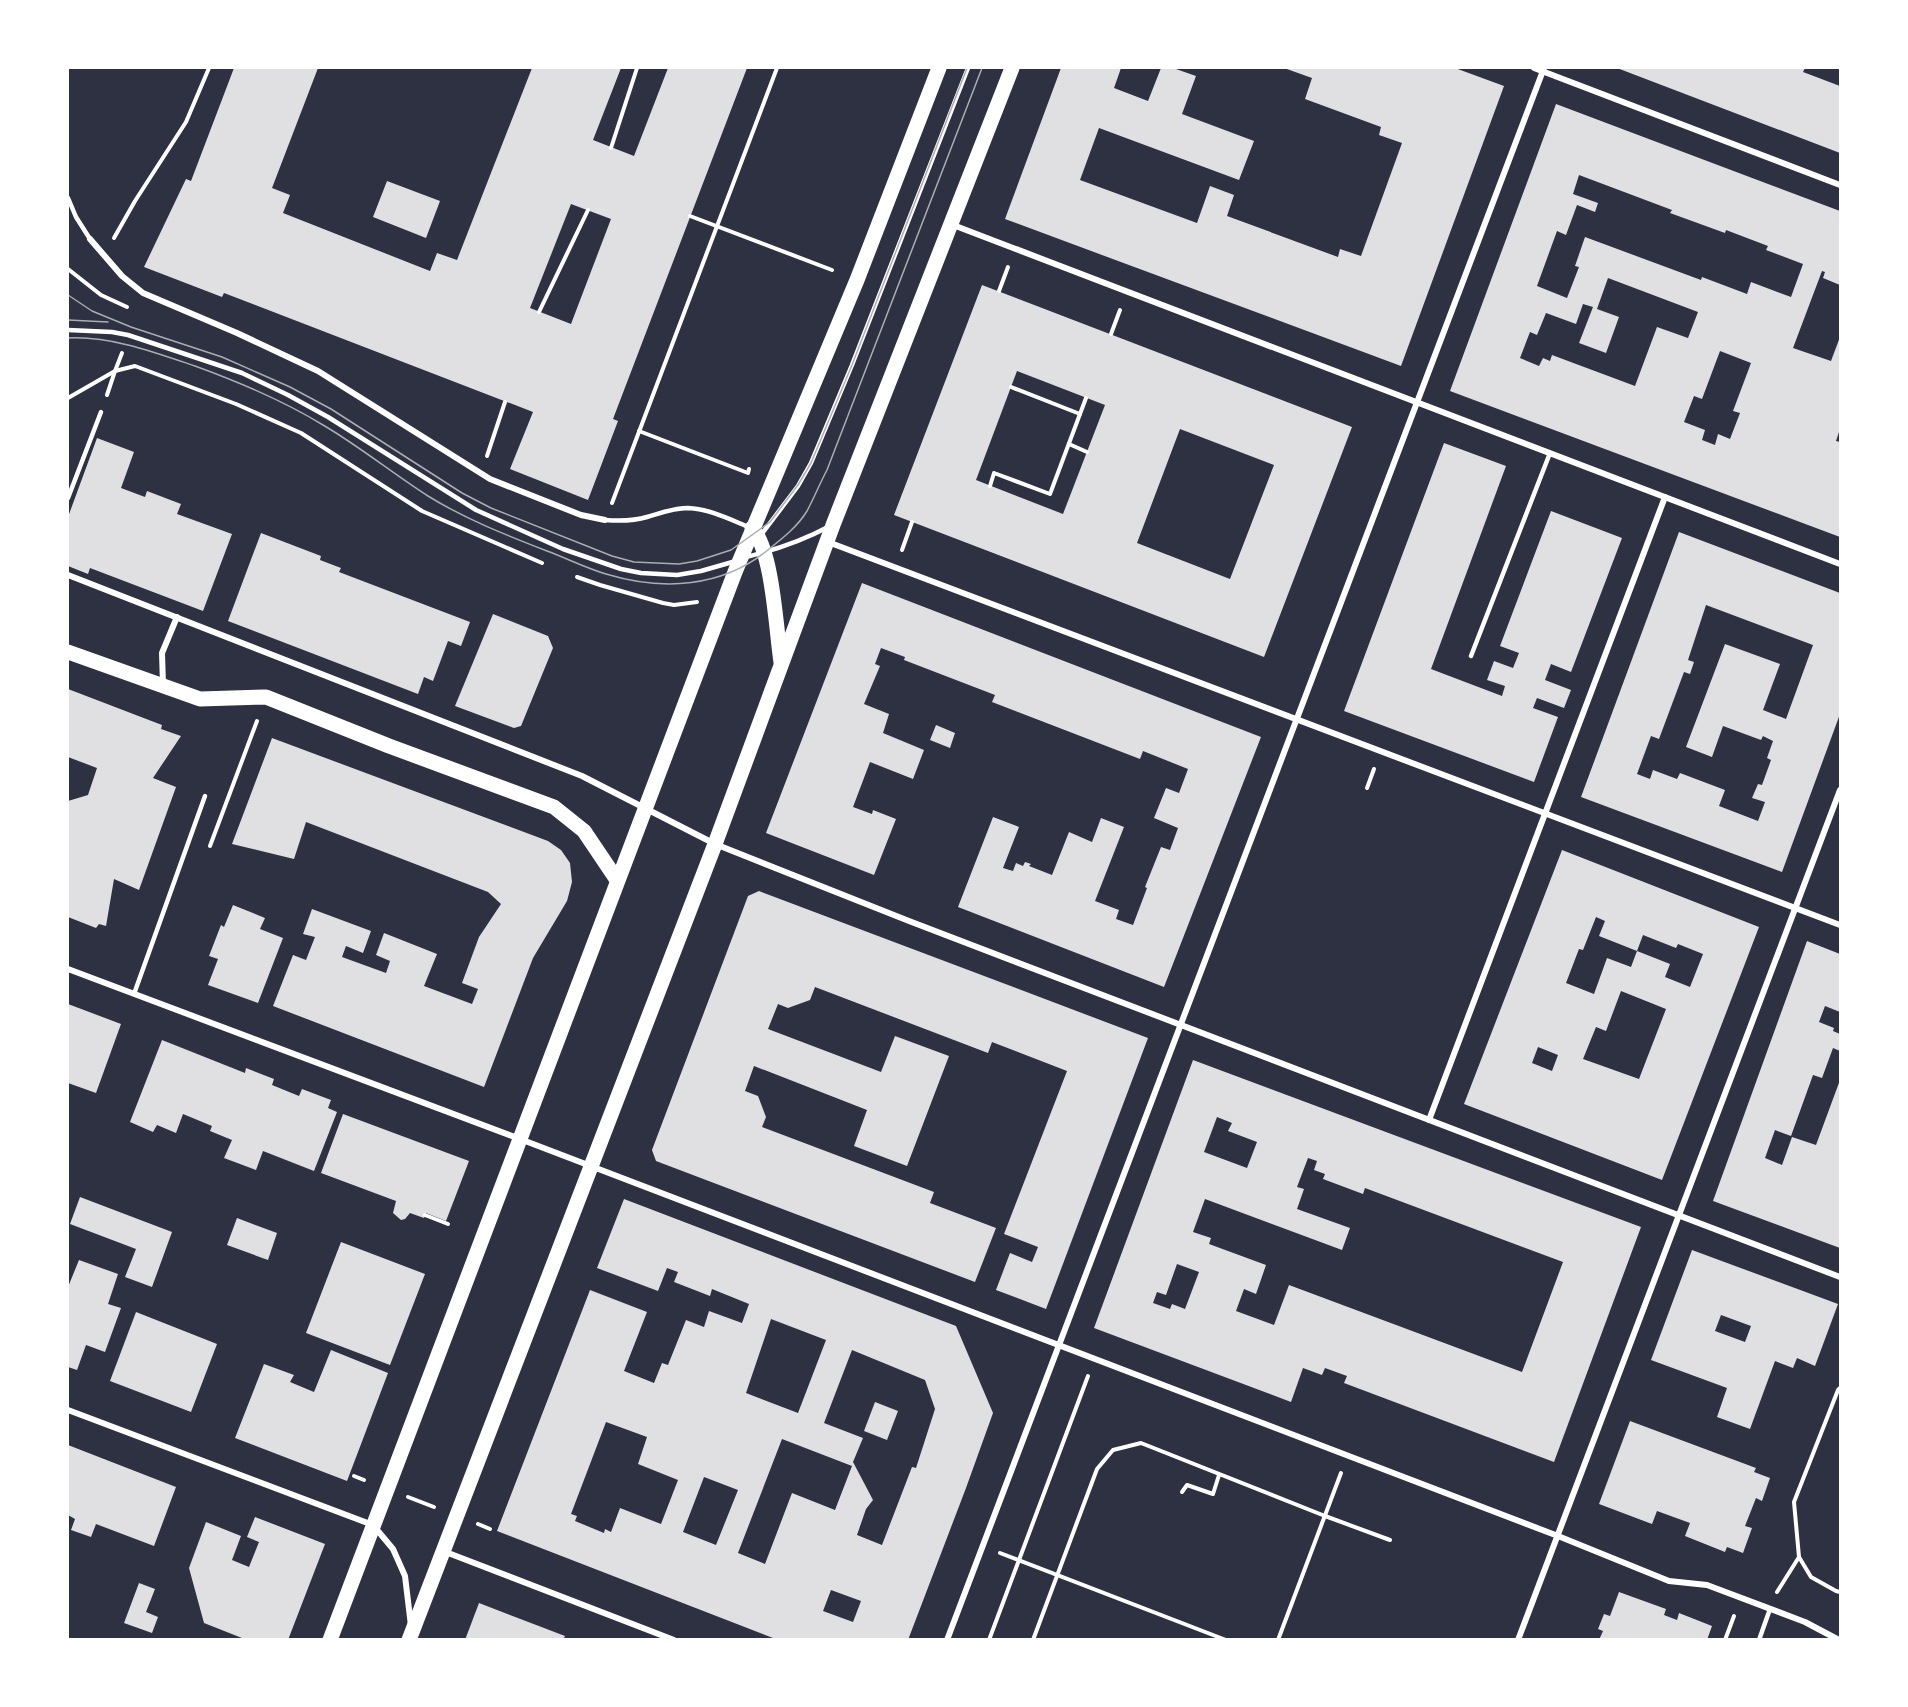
<svg xmlns="http://www.w3.org/2000/svg" width="1908" height="1707" font-family="'Noto Sans',sans-serif">
	<style>
		.building { fill: #e0e0e3; fill-rule: evenodd }
		.lines { fill: none; stroke-linecap: round; stroke-linejoin: round }
		.path { stroke: #fff; stroke-width: 4 }
		.service { stroke: #fff; stroke-width: 4.5 }
		.minor { stroke: #fff; stroke-width: 6 }
		.primary { stroke: #fff; stroke-width: 15 }
		.tram { stroke: #abadb3; stroke-width: 1.5 }
	</style>
	<rect width="100%" height="100%" fill="#2d3142"/>
	<g class="building">
		<path d="M234 68H318L272 188 290 195 283 213 430 271 437 253 457 260 532 68H621L593 140 634 156 668 68H747L613 419 618 421 588 500 510 469 533 412 224 293 222 297 144 267 186 179 191 181ZM571 204 611 219 571 324 530 308Z"/>
		<path d="M1061 68H1121L1114 88 1148 101 1161 68H1173L1196 76 1182 114 1254 141 1239 180 1099 128 1080 180 1197 223 1210 186 1234 195 1227 216 1338 257 1340 249 1361 256 1402 143 1379 135 1381 127 1305 99 1312 78 1284 68H1455L1504 86 1401 366 1005 219Z"/>
		<path d="M1617 68H1805L1803 72 1840 86V153Z"/>
		<path d="M1556 104 1840 211V285L1823 278 1825 272 1822 271 1793 348 1831 361 1840 337V429L1836 441 1840 442V537L1450 391ZM1579 175 1672 210 1670 213 1725 233 1726 230 1768 246 1766 250 1803 264 1791 297 1751 282 1747 294 1702 277 1701 280 1585 237 1575 266 1579 267 1567 298 1537 286 1557 231 1566 235 1577 205 1595 212 1598 203 1573 194ZM1608 278 1698 312 1688 338 1657 327 1635 386 1552 355 1550 361 1543 358 1539 366 1520 358 1530 332 1537 335 1546 313 1576 324 1583 304 1593 307 1579 343 1606 353 1619 317 1597 309ZM1720 351 1751 363 1733 411 1740 413 1730 439 1718 434 1715 445 1702 440 1705 430 1684 422 1694 396 1702 399Z"/>
		<path d="M387 181 440 201 426 238 373 217Z"/>
		<path d="M982 285 1352 427 1264 657 894 515ZM1017 371 1105 405 1063 514 976 480ZM1180 429 1274 465 1230 579 1137 543Z"/>
		<path d="M97 438 134 452 121 488 145 497 147 491 181 504 177 514 232 534 203 611 90 568 88 574 68 566V517Z"/>
		<path d="M1444 443 1506 466 1431 669 1502 696 1505 686 1487 680 1494 661 1513 668 1519 653 1500 646 1551 511 1622 538 1571 672 1551 664 1545 680 1571 690 1564 708 1537 698 1533 708 1558 717 1534 782 1344 711Z"/>
		<path d="M1679 532 1840 593V714L1782 872 1581 797ZM1706 605 1813 645 1786 719 1763 710 1780 664 1725 644 1686 747 1712 757 1723 726 1761 740 1763 736 1773 741 1767 758 1771 760 1762 785 1758 784 1752 798 1765 802 1758 821 1719 806 1725 790 1680 773 1677 779 1653 770 1650 779 1637 774 1651 736 1659 739 1684 672 1690 674 1694 662 1688 660Z"/>
		<path d="M261 533 321 556 320 560 341 568 339 572 470 622 461 646 448 641 433 681 424 677 418 694 228 621Z"/>
		<path d="M862 583 1261 737 1164 987 958 907 993 817 1019 827 1003 868 1013 871 1016 863 1023 866 1025 862 1031 864 1029 866 1052 875 1069 832 1092 842 1101 818 1124 827 1095 901 1119 910 1116 919 1133 925 1147 888 1145 887 1161 847 1170 850 1178 828 1154 818 1166 788 1179 793 1188 769 1143 751 1140 759 992 702 995 695 904 660 905 657 881 648 875 664 880 666 864 704 889 714 883 733 924 750 913 779 870 762 853 807 872 814 873 810 896 819 874 875 766 833Z"/>
		<path d="M493 614 548 636 553 648 521 726 514 728 455 706Z"/>
		<path d="M68 689 162 725 161 729 181 736 153 778 176 787 139 890 114 879 106 926 99 924 96 928 68 917V801L88 795 97 768 68 757Z"/>
		<path d="M936 725 955 733 950 748 930 740Z"/>
		<path d="M272 738 548 841 561 850 570 863 572 882 567 901 533 958 484 1087 273 1006 293 955 306 960 315 937 303 934 312 909 371 931 363 953 346 946 342 957 386 973 390 961 376 955 384 933 437 954 424 986 472 1004 478 989 462 983 479 937 501 904 488 892 306 822 294 859 232 844Z"/>
		<path d="M1562 850 1759 927 1662 1180 1464 1104ZM1596 917 1605 921 1599 936 1637 951 1631 967 1607 958 1594 994 1566 983 1579 949 1583 950ZM1643 935 1676 948 1678 944 1703 954 1690 987 1665 977 1670 964 1637 951ZM1621 991 1666 1009 1639 1079 1583 1059 1596 1027 1606 1031ZM1538 1047 1558 1055 1552 1071 1532 1063Z"/>
		<path d="M759 891 1148 1038 1046 1309 996 1290 1010 1253 1032 1262 1038 1247 1004 1234 1067 1071 992 1042 988 1053 815 987 810 1000 788 1008 778 1004 768 1029 881 1072 895 1036 949 1056 907 1166 854 1146 867 1110 754 1066 745 1091 758 1096 766 1117 762 1127 934 1192 930 1203 996 1228 975 1282 656 1161 652 1150 748 896Z"/>
		<path d="M233 905 265 918 260 929 283 938 258 1003 208 985 218 959 209 956 221 925 224 927Z"/>
		<path d="M1807 941 1840 954V1012L1825 1006 1819 1022 1834 1028 1833 1031 1840 1034V1051L1833 1048 1822 1078 1813 1075 1791 1136 1775 1130 1765 1158 1782 1165 1792 1137 1816 1145 1840 1080V1248L1713 1201Z"/>
		<path d="M68 1004 121 1024 96 1093 68 1083Z"/>
		<path d="M162 1040 245 1073 246 1068 274 1079 272 1085 299 1096 302 1089 331 1100 328 1108 337 1112 314 1171 263 1151 256 1170 224 1158 232 1140 210 1131 212 1126 183 1114 176 1133 157 1125 153 1132 130 1122Z"/>
		<path d="M1193 1060 1641 1227 1554 1462 1344 1383 1347 1376 1325 1368 1322 1375 1303 1368 1291 1402 1094 1328ZM1217 1117 1232 1123 1228 1131 1257 1142 1247 1168 1204 1152ZM1308 1158 1317 1161 1314 1170 1325 1174 1323 1179 1363 1194 1365 1188 1563 1262 1522 1372 1289 1285 1274 1325 1236 1311 1244 1289 1256 1294 1266 1265 1209 1244 1211 1238 1193 1232 1205 1199 1342 1250 1350 1228 1297 1209 1304 1189 1297 1187ZM1177 1264 1199 1272 1185 1309 1172 1304 1170 1309 1153 1303 1157 1292 1166 1295Z"/>
		<path d="M343 1114 469 1161 446 1221 426 1213 424 1218 410 1213 405 1219 401 1220 393 1213 396 1201 321 1173Z"/>
		<path d="M80 1197 172 1232 152 1287 125 1277 136 1249 70 1224Z"/>
		<path d="M624 1199 956 1326 993 1413 966 1488 908 1640H778L497 1531 590 1290 647 1312 624 1371 654 1383 662 1363 668 1365 686 1320 704 1327 709 1311 742 1323 749 1304 712 1289 710 1296 674 1282 678 1272 667 1268 658 1291 597 1268ZM771 1319 826 1340 798 1413 746 1393ZM852 1350 925 1380 935 1409 916 1468 912 1467 882 1545 857 1535 866 1509 873 1500 853 1462 863 1438 824 1423ZM606 1422 647 1437 638 1464 678 1480 661 1524 620 1508 611 1532 605 1529 604 1533 575 1521 577 1516 571 1514ZM782 1439 852 1466 835 1510 792 1493 765 1564 738 1553ZM704 1477 738 1490 716 1545 683 1532ZM831 1590 861 1601 853 1622 823 1611Z"/>
		<path d="M237 1218 277 1233 268 1260 227 1245Z"/>
		<path d="M341 1242 425 1274 390 1365 306 1333Z"/>
		<path d="M1692 1250 1838 1304 1815 1366 1797 1358 1793 1368 1775 1361 1750 1429 1717 1417 1727 1388 1651 1360ZM1721 1315 1751 1326 1745 1342 1715 1331Z"/>
		<path d="M79 1260 118 1274 108 1304 121 1308 105 1352 86 1345 77 1370 68 1367V1287Z"/>
		<path d="M136 1312 217 1344 191 1412 110 1381Z"/>
		<path d="M331 1350 388 1373 347 1481 235 1438 264 1364 294 1375 290 1382 314 1392Z"/>
		<path d="M875 1402 898 1411 887 1440 864 1431Z"/>
		<path d="M1630 1421 1756 1468 1754 1472 1770 1478 1762 1501 1756 1498 1745 1526 1752 1528 1743 1553 1727 1547 1725 1552 1685 1536 1690 1523 1657 1511 1652 1524 1599 1504Z"/>
		<path d="M68 1445 176 1487 154 1546 96 1524 91 1537 71 1530 75 1519 68 1515Z"/>
		<path d="M255 1517 325 1544 288 1640H247L204 1623 189 1568 206 1522 241 1536 232 1560 249 1567 259 1542 247 1537Z"/>
		<path d="M139 1583 155 1589 146 1612 158 1617 152 1633 124 1623Z"/>
		<path d="M1619 1592 1666 1609 1664 1615 1677 1620 1679 1613 1712 1626 1707 1640H1599L1603 1631 1598 1629 1604 1614 1610 1616Z"/>
		<path d="M479 1603 565 1636 563 1640H465Z"/>
	</g>
	<g class="lines">
		<g class="path">
			<path d="M611 148 637 68"/>
			<path d="M690 216 832 270"/>
			<path d="M114 238 135 201 186 122 209 68"/>
			<path d="M68 269 101 295 127 307"/>
			<path d="M999 291 1008 267"/>
			<path d="M539 312 588 210"/>
			<path d="M1111 334 1120 310"/>
			<path d="M1011 387 1080 414"/>
			<path d="M107 395 115 371 135 366 236 404 301 433 422 511 542 563"/>
			<path d="M68 398 115 371 122 353"/>
			<path d="M639 431 748 473 749 469"/>
			<path d="M1069 444 1087 452"/>
			<path d="M487 456 505 402"/>
			<path d="M990 486 994 473 1050 494 1086 398"/>
			<path d="M612 503 777 68"/>
			<path d="M902 550 912 522"/>
			<path d="M577 577 600 585 663 603 674 605 697 602"/>
			<path d="M1367 788 1374 769"/>
			<path d="M210 846 257 721"/>
			<path d="M425 1215 448 1224"/>
			<path d="M1840 1388 1838 1390 1794 1502 1799 1557 1811 1577 1836 1591 1840 1592"/>
			<path d="M354 1476 364 1480"/>
			<path d="M1182 1492 1187 1485 1213 1494 1219 1475"/>
			<path d="M408 1497 434 1507"/>
			<path d="M478 1524 490 1529"/>
			<path d="M1000 1553 1226 1640"/>
			<path d="M1777 1592 1799 1557"/>
			<path d="M989 1640 1088 1376"/>
			<path d="M1033 1640 1097 1469 1113 1450 1141 1443 1325 1516 1390 1540"/>
			<path d="M1278 1640 1341 1473"/>
			<path d="M1725 1640 1734 1616"/>
		</g>
		<g class="service">
			<path d="M68 198 76 217 90 239"/>
			<path d="M68 330 112 332 128 335 242 373 288 395 328 417 476 510 563 549 621 569 641 573 677 575 701 571 736 561"/>
			<path d="M68 498 101 412"/>
			<path d="M605 520C619 521 634 521 647 517 661 513 673 508 688 508 710 509 731 520 751 528"/>
			<path d="M761 535 798 486 811 463 852 365 968 68"/>
			<path d="M746 557C775 550 802 541 828 527"/>
			<path d="M1471 656 1550 453"/>
			<path d="M134 994 205 796"/>
			<path d="M1759 1640 1770 1609"/>
		</g>
		<g class="minor">
			<path d="M1534 68 1840 185"/>
			<path d="M953 225 1840 564"/>
			<path d="M90 239 122 276 143 293 237 333 318 371 490 479 581 515 605 520"/>
			<path d="M828 542 1840 925"/>
			<path d="M68 575 582 776 715 844 909 921 1840 1277"/>
			<path d="M163 685 162 653 177 617"/>
			<path d="M68 969 520 1139 1558 1536 1669 1581 1707 1585 1805 1622 1839 1640"/>
			<path d="M1429 1120 1665 497"/>
			<path d="M68 1410 373 1525 393 1549 405 1576 411 1626"/>
			<path d="M443 1551 674 1640"/>
			<path d="M947 1640 1544 68"/>
			<path d="M1518 1640 1840 790"/>
		</g>
		<g class="primary">
			<path d="M752 528C773 551 776 630 781 662"/>
			<path d="M68 652 200 699 266 697 389 746 554 807 584 831 617 880"/>
			<path d="M330 1640 735 572 857 280 939 68"/>
			<path d="M409 1640 715 844 833 525 1012 68"/>
		</g>
		<g class="tram">
			<path d="M68 295 92 311 131 327 222 357 290 387 331 409 462 493 491 508 612 556 634 562 679 564 697 561 731 550 770 522 798 485 811 463 852 365 967 68"/>
			<path d="M68 320 108 322"/>
			<path d="M68 338C111 336 154 352 195 366 239 382 282 400 323 425 359 446 392 473 428 496 465 519 506 535 547 551 566 558 586 568 606 574 662 591 723 588 769 549 783 538 798 526 807 511 814 498 820 483 827 470L982 68"/>
		</g>
	</g>
	<rect width="1908" height="1707" fill="none" stroke="#ffffff" stroke-width="138"/>
</svg>
